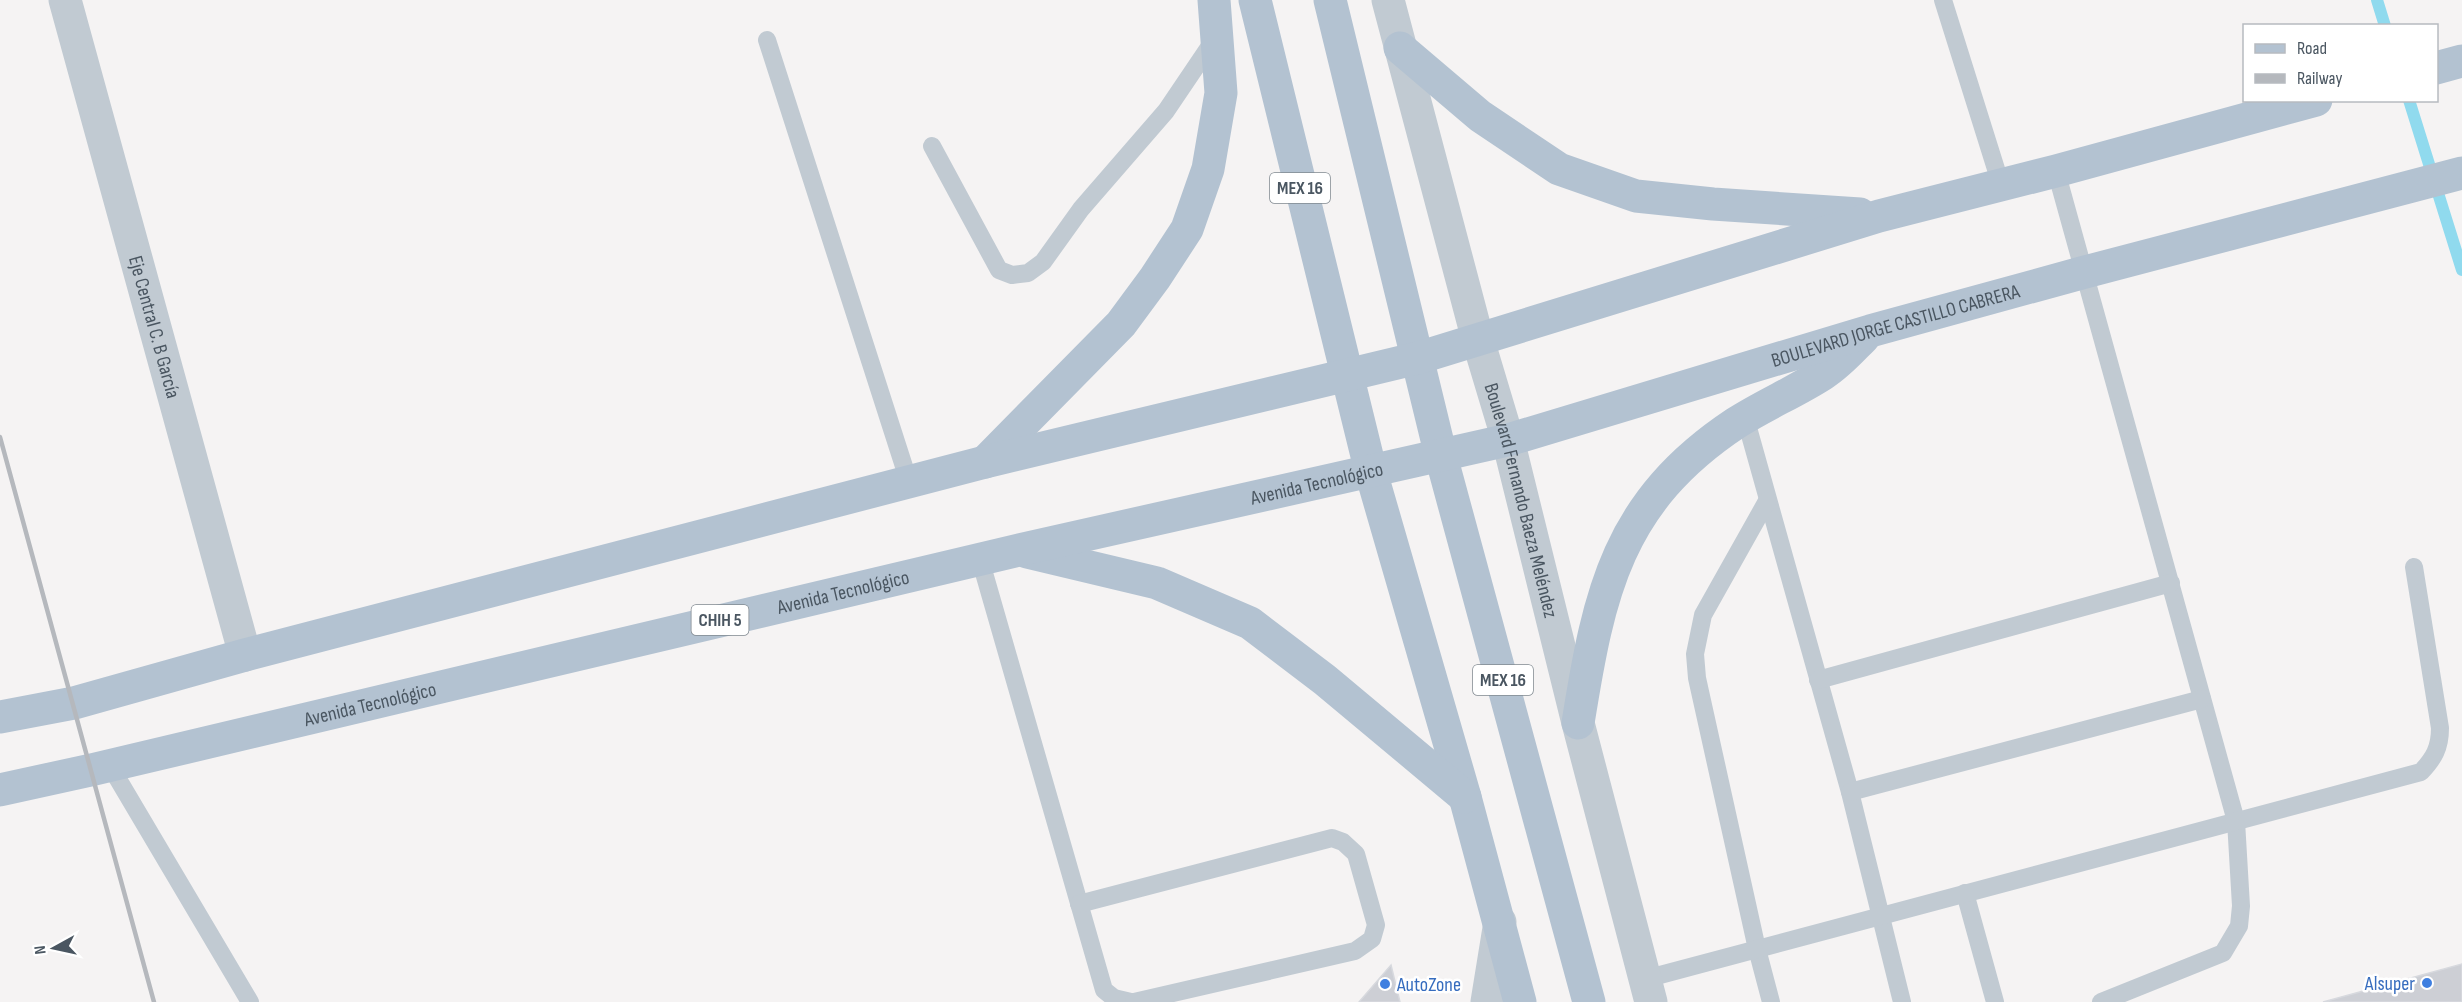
<svg xmlns="http://www.w3.org/2000/svg" width="2462" height="1002" font-family="'Sofia Sans Condensed',sans-serif">
	<style>
		.lines { fill: none; stroke-linecap: round; stroke-linejoin: round }
		.stream { stroke: #90daee; stroke-width: 12 }
		.building { fill: #cdcfd5; stroke: #d7d9de; stroke-width: 1.5 }
		.service { stroke: #c1cad2; stroke-width: 18 }
		.minor { stroke: #c1cad2; stroke-width: 33 }
		.tertiary { stroke: #c1cad2; stroke-width: 33 }
		.primary { stroke: #b3c2d1; stroke-width: 33 }
		.rail { stroke: #b5b8bd; stroke-width: 4.5 }
		.shop-dot { fill: #3f7fe0; stroke: #fff; stroke-width: 2 }
		.labels { text-anchor: middle; stroke-width: 5; stroke-linejoin: round; paint-order: stroke }
		.shield { fill: #fff; stroke: #808990; stroke-width: 1.5 }
		.shield-label { font-size: 18px; font-weight: bold; fill: #4a5661 }
		.street-label { font-size: 20px; fill: #4a5661; stroke: #fff }
		.shop-label { font-size: 20px; fill: #366cbe; stroke: #fff; text-anchor: end }
	</style>
	<rect width="100%" height="100%" fill="#f5f3f3"/>
	<g class="lines">
		<g class="stream">
			<path d="M2377 0 2385 26"/>
			<path d="M2409 100 2462 270"/>
		</g>
	</g>
	<g class="building">
		<path d="M2462 964V1002H2323Z"/>
		<path d="M1391 965 1400 1002H1359Z"/>
	</g>
	<g class="lines">
		<g class="service">
			<path d="M1943 0 2001 185"/>
			<path d="M767 40 909 482"/>
			<path d="M932 146 999 270 1012 275 1028 273 1043 262 1081 209 1166 111 1216 37"/>
			<path d="M2056 171 2236 821 2241 906 2239 926 2223 953 2101 1002"/>
			<path d="M1745 417 1850 792 1902 1002"/>
			<path d="M1767 501 1703 615 1695 654 1697 678 1757 949 1771 1002"/>
			<path d="M980 559 1104 990 1114 998 1131 1002"/>
			<path d="M1818 680 2171 583"/>
			<path d="M109 764 250 1002"/>
			<path d="M1850 792 2202 699"/>
			<path d="M1965 893 1995 1002"/>
			<path d="M1079 904 1332 838 1343 842 1356 854 1376 925 1372 939 1355 951 1134 1002"/>
			<path d="M1645 979 2421 772C2434 758 2440 748 2440 728L2414 567"/>
		</g>
		<path class="minor" id="s1" d="M65 0 245 655"/>
		<g class="tertiary">
			<path id="s2" d="M1388 0 1478 340 1508 440 1578 723 1651 1002"/>
			<path d="M1487 1002 1500 922"/>
		</g>
		<g class="primary">
			<path d="M1255 0 1371 472 1465 797 1520 1002"/>
			<path d="M1330 0 1441 456 1589 1002"/>
			<path d="M1400 48 1480 116 1559 169 1636 196 1713 204 1860 214"/>
			<path d="M2436 68 2462 61"/>
			<path d="M985 462 1121 324 1155 278 1187 229 1208 169 1221 93 1214 0"/>
			<path d="M1027 552 1157 583 1250 623 1325 680 1465 797"/>
			<path d="M0 717 74 703 245 655 985 462 1418 358 1879 216 2056 171 2316 100"/>
			<path d="M1578 723C1599 592 1617 502 1736 423 1764 405 1795 392 1823 374 1839 364 1851 350 1864 337"/>
			<path id="s3" d="M0 790 91 770 1019 550 1508 440 1870 331 2085 272 2462 173"/>
		</g>
		<path class="rail" d="M0 437 154 1002"/>
	</g>
	<g class="shop-dot">
		<circle cx="2427" cy="983" r="6"/>
		<circle cx="1385" cy="984" r="6"/>
	</g>
	<g class="labels">
		<g class="shield">
			<rect x="1270" y="173" width="60" height="30" rx="4.5"/>
			<rect x="691.5" y="605" width="57" height="30" rx="4.5"/>
			<rect x="1473" y="665" width="60" height="30" rx="4.5"/>
		</g>
		<g class="shield-label">
			<text x="1300" y="194">MEX 16</text>
			<text x="720" y="626">CHIH 5</text>
			<text x="1503" y="686">MEX 16</text>
		</g>
		<g class="street-label">
			<text dy="7" stroke="none"><textPath href="#s3" startOffset="1952">BOULEVARD JORGE CASTILLO CABRERA</textPath></text>
			<text dy="7" stroke="none"><textPath href="#s1" startOffset="339">Eje Central C. B García</textPath></text>
			<text dy="7" stroke="none"><textPath href="#s3" startOffset="1352">Avenida Tecnológico</textPath></text>
			<text dy="7" stroke="none"><textPath href="#s2" startOffset="518">Boulevard Fernando Baeza Meléndez</textPath></text>
			<text dy="7" stroke="none"><textPath href="#s3" startOffset="866">Avenida Tecnológico</textPath></text>
			<text dy="7" stroke="none"><textPath href="#s3" startOffset="380">Avenida Tecnológico</textPath></text>
		</g>
		<g class="shop-label">
			<text x="2415" y="990">Alsuper</text>
			<text x="1397" y="991" text-anchor="start">AutoZone</text>
		</g>
	</g>
	<rect x="2243" y="24" width="195" height="78" fill="#ffffff" stroke="#b7bbc0" stroke-width="1.5"/>
	<rect x="2255" y="44" width="30" height="9" fill="#b3c2d1" stroke="#b7bbc0" stroke-width="1.5"/>
	<text x="2297" y="54" font-size="18" fill="#4a5661">Road</text>
	<rect x="2255" y="74" width="30" height="9" fill="#b5b8bd" stroke="#b7bbc0" stroke-width="1.5"/>
	<text x="2297" y="84" font-size="18" fill="#4a5661">Railway</text>
	<g transform="translate(54 948) rotate(262)" stroke="#ffffff" stroke-width="4.5" paint-order="stroke">
	<path d="M0-4.5L10 22L0 15L-10 22Z" fill="#4a5661"/>
	<text y="-9" font-size="16" font-weight="bold" text-anchor="middle" fill="#4a5661">N</text>
	</g>
</svg>
